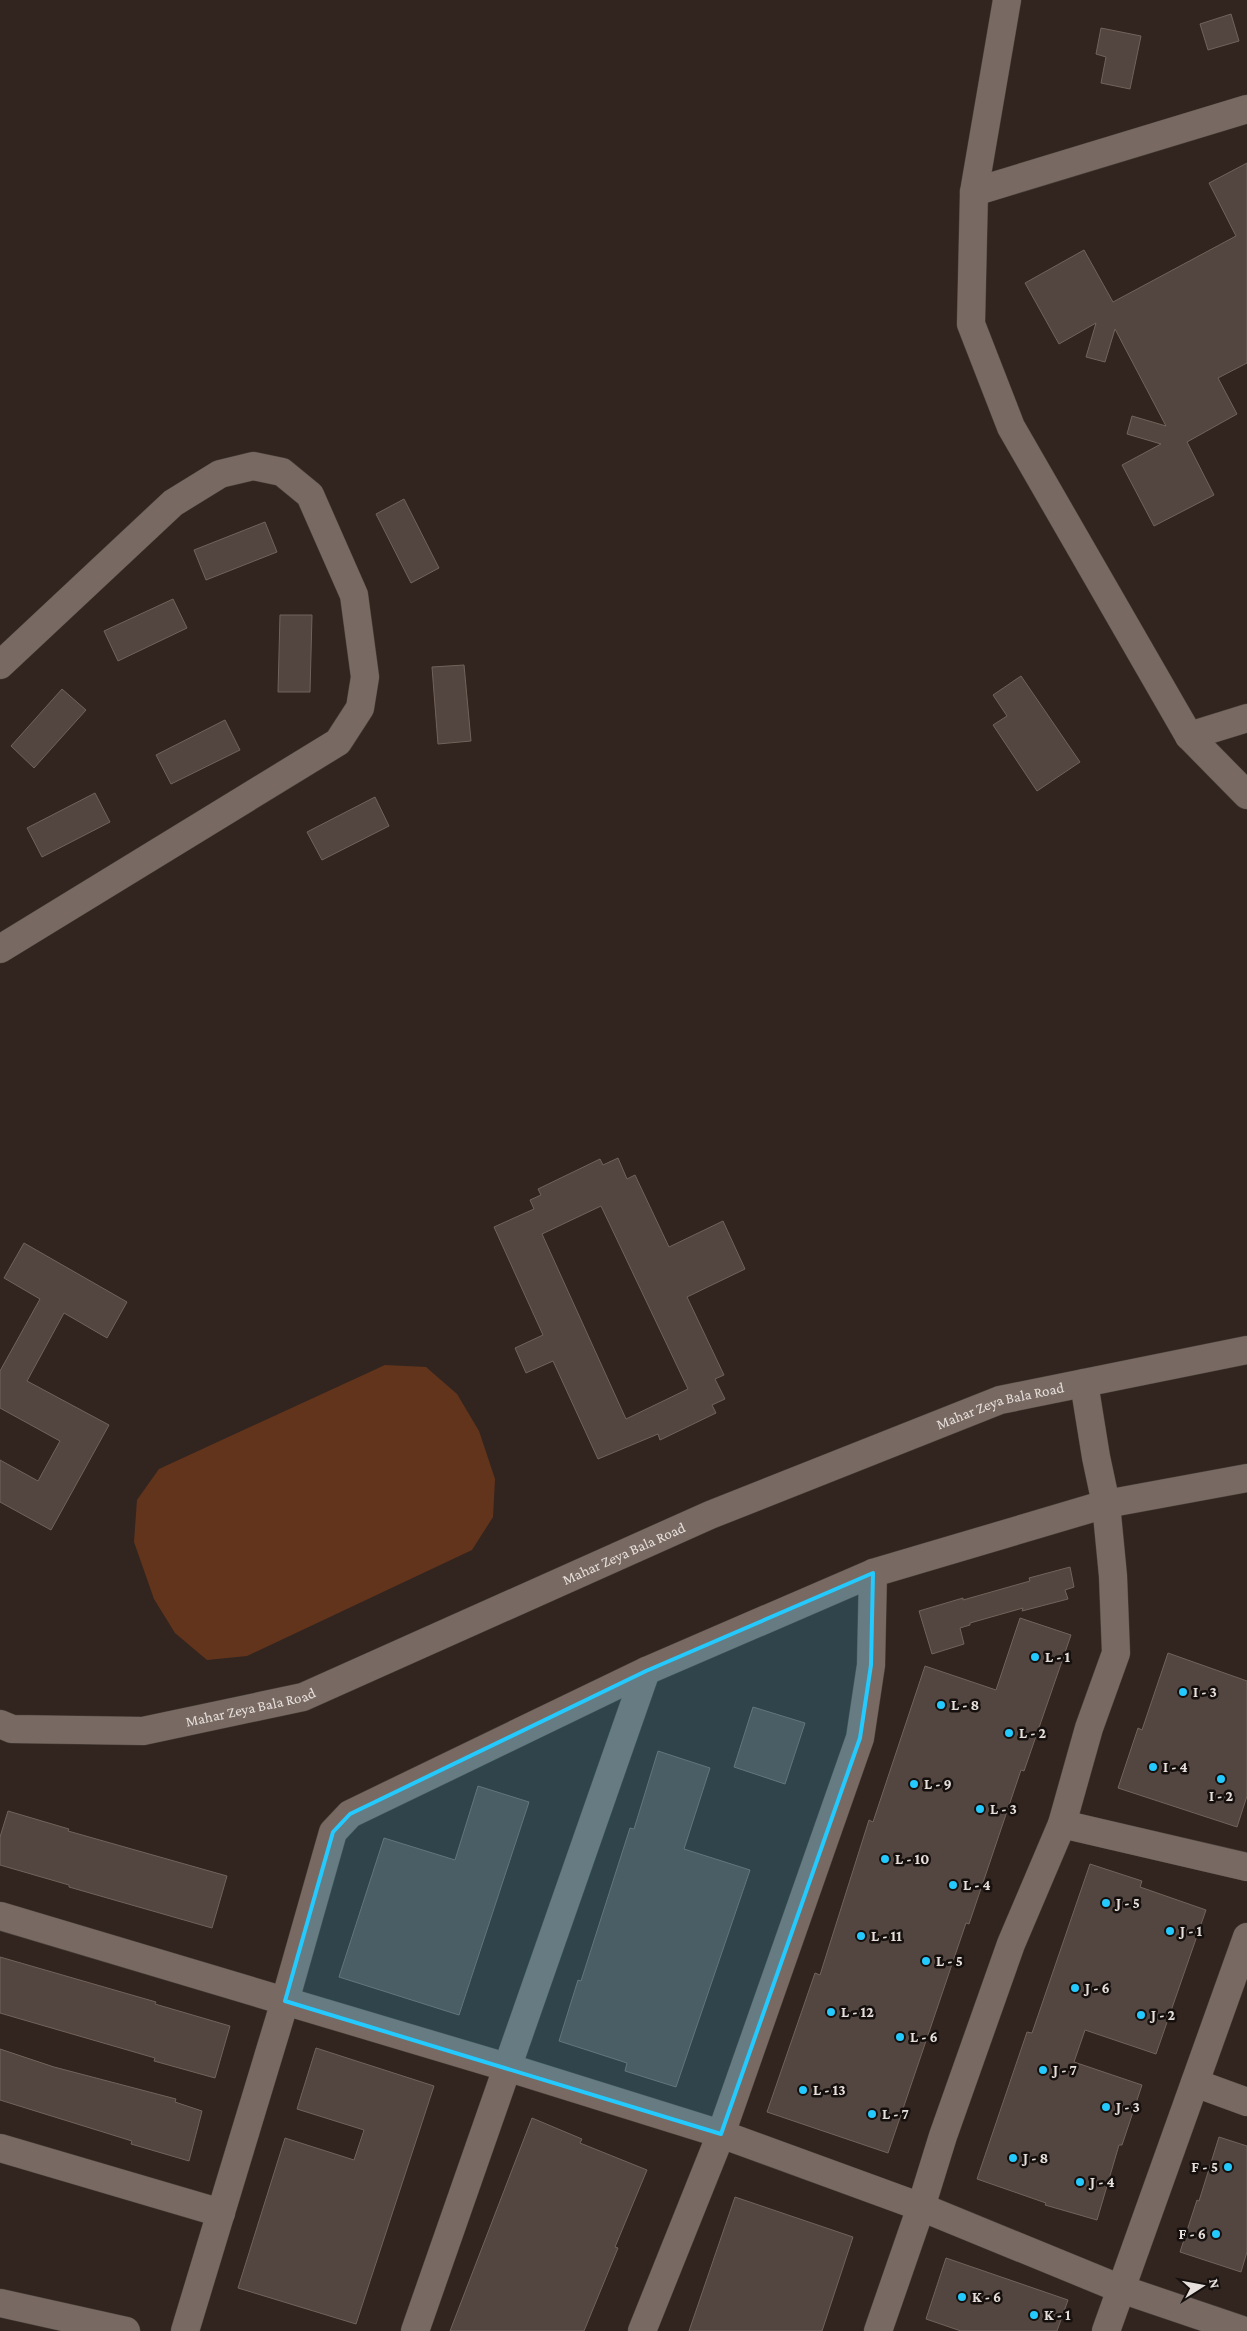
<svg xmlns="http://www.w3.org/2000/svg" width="1247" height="2331" font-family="'Crimson Pro',serif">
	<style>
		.green { fill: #62341c }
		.building { fill: #53453f; stroke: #71635c; fill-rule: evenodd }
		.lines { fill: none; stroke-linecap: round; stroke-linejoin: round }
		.minor-casing { stroke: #4a403b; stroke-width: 29 }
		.minor { stroke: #786a63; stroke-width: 28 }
		.marked { fill: #24c9fe; fill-opacity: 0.2; stroke: #24c9fe; stroke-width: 4; stroke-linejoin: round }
		.poi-dot { fill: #24c9fe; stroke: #15100d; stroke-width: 2 }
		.labels { text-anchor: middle; stroke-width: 5; stroke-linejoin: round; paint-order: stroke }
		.street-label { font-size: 15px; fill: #e7dfdb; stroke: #15100d }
		.poi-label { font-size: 15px; font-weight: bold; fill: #e7dfdb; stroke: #15100d; text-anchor: start }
	</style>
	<rect width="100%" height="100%" fill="#32251f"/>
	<path class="green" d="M385 1365 426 1367 457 1394 479 1431 495 1479 493 1517 472 1550 247 1656 207 1660 175 1633 154 1599 134 1542 137 1500 159 1469Z"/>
	<g class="building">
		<path d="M1231 14 1239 41 1208 50 1200 24Z"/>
		<path d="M1101 28 1141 36 1130 89 1101 83 1106 57 1096 54Z"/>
		<path d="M1247 163V363L1218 378 1237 414 1187 442 1214 495 1154 526 1122 465 1161 444 1127 434 1132 416 1166 426 1115 329 1105 362 1086 357 1096 323 1059 344 1025 283 1084 250 1113 302 1236 236 1209 183Z"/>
		<path d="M404 499 439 568 411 583 376 514Z"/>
		<path d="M265 522 277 552 206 580 194 550Z"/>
		<path d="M173 599 187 628 118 661 104 631Z"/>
		<path d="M280 615H312L310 692H278Z"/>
		<path d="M464 665 471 741 438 744 432 667Z"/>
		<path d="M1021 676 1080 762 1037 791 993 725 1007 716 993 695Z"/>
		<path d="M62 689 86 710 34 768 11 746Z"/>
		<path d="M225 720 240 750 171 784 156 755Z"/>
		<path d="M95 793 110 822 42 857 27 828Z"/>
		<path d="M375 797 389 826 322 860 307 832Z"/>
		<path d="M618 1158 627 1179 635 1175 669 1247 723 1221 745 1269 687 1297 724 1375 715 1379 725 1399 712 1405 716 1413 660 1440 658 1434 598 1459 553 1361 526 1373 515 1348 543 1335 494 1227 534 1209 530 1200 541 1195 538 1189 600 1159 603 1165ZM601 1206 688 1389 626 1419 542 1234Z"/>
		<path d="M24 1243 127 1302 107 1338 64 1313 27 1381 109 1425 51 1530 0 1502V1460L38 1481 60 1441 0 1408V1371L40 1299 4 1278Z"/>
		<path d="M1070 1567 1074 1587 1065 1590 1068 1599 1022 1611 1023 1608 970 1623V1625L960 1628 964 1644 932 1654 919 1611 963 1598V1600L1030 1581 1029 1578Z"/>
		<path d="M1020 1618 1071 1635 1024 1771 1021 1770 969 1924 966 1923 888 2153 767 2112 815 1973 820 1975 869 1820 873 1822 925 1666 996 1690Z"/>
		<path d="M1168 1653 1247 1681V1796L1237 1827 1118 1788 1138 1728 1142 1730Z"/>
		<path d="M753 1707 805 1723 785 1784 734 1767Z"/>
		<path d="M658 1751 710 1768 684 1849 750 1870 676 2087 625 2071 627 2063 559 2041 578 1980 581 1981 630 1828 634 1829Z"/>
		<path d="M478 1786 529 1802 459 2015 339 1977 384 1838 455 1860Z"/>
		<path d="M8 1811 69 1829 68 1831 227 1876 212 1928 69 1887V1885L0 1865V1837Z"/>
		<path d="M1090 1864 1142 1881 1140 1887 1206 1910 1156 2054 1085 2030 1074 2062 1142 2085 1122 2145H1119L1097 2220 1045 2205 1046 2203 977 2179 1027 2032 1032 2033Z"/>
		<path d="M0 1957 156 2002 155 2004 230 2026 215 2078 154 2061 155 2058 0 2013Z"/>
		<path d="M316 2048 434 2086 356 2324 238 2288 285 2138 354 2160 364 2130 297 2109Z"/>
		<path d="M0 2049 54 2067 176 2099 175 2102 202 2111 189 2161 131 2144 132 2141 0 2100Z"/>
		<path d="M532 2118 582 2139 580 2143 647 2170 615 2247 618 2248 584 2331H450Z"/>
		<path d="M1219 2137 1247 2146V2252L1241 2272 1180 2252 1197 2200 1199 2201Z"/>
		<path d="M735 2197 853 2237 822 2331H689Z"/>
		<path d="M946 2258 1068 2300 1057 2331H961L926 2319Z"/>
	</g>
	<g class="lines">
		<g class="minor-casing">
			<g id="minor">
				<path d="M1007 0 974 192 971 324 1011 427 1189 736 1247 795"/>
				<path d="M974 192 1247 109"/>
				<path d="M0 665 173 503 220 474 253 466 282 472 310 495 354 595 365 677 360 708 338 742 0 949"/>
				<path d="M1189 736 1247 718"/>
				<path id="s1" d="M0 1724 12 1729 143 1731 303 1697 710 1515 1000 1400 1247 1350"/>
				<path d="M1062 1824 1247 1867"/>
				<path d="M0 1916 506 2067 721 2134 921 2207 1121 2289 1245 2331"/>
				<path d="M1195 2083 1247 2102"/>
				<path d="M0 2148 221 2213"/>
				<path d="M0 2303 126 2331"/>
				<path d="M185 2331 285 2001 333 1832 350 1814 646 1671 873 1573 1106 1504 1247 1478"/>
				<path d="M415 2331 646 1671"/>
				<path d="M642 2331 721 2134 860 1738 871 1665 873 1573"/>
				<path d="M878 2331 921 2207 943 2136 1011 1944 1062 1824 1089 1728 1116 1653 1113 1576 1106 1504 1096 1457 1084 1383"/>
				<path d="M1106 2331 1247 1937"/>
			</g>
		</g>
		<use href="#minor" class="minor"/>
	</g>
	<path class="marked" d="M873 1573 871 1665 860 1738 721 2134 285 2001 333 1832 350 1814 646 1671Z"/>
	<g class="poi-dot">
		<circle cx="1035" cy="1657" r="5"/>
		<circle cx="1183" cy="1692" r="5"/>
		<circle cx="941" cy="1705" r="5"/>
		<circle cx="1009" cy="1733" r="5"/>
		<circle cx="1153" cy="1767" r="5"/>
		<circle cx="1221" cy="1779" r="5"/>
		<circle cx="914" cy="1784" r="5"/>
		<circle cx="980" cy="1809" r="5"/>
		<circle cx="885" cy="1859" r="5"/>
		<circle cx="953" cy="1885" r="5"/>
		<circle cx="1106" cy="1903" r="5"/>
		<circle cx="1170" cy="1931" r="5"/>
		<circle cx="861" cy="1936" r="5"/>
		<circle cx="926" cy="1961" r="5"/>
		<circle cx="1075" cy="1988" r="5"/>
		<circle cx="831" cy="2012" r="5"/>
		<circle cx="1141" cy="2015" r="5"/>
		<circle cx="900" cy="2037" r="5"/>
		<circle cx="1043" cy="2070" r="5"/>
		<circle cx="803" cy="2090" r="5"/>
		<circle cx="1106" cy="2107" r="5"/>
		<circle cx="872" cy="2114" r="5"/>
		<circle cx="1013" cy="2158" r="5"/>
		<circle cx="1228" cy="2167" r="5"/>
		<circle cx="1080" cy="2182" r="5"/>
		<circle cx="1216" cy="2234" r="5"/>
		<circle cx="962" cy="2297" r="5"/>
		<circle cx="1034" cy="2315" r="5"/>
	</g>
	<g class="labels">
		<g class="street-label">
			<text dy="5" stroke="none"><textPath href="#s1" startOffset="1064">Mahar Zeya Bala Road</textPath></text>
			<text dy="5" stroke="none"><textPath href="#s1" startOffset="659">Mahar Zeya Bala Road</textPath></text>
			<text dy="5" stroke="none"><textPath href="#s1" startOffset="254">Mahar Zeya Bala Road</textPath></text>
		</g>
		<g class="poi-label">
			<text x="1045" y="1662">L - 1</text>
			<text x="1193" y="1697">I - 3</text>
			<text x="951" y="1710">L - 8</text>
			<text x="1019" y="1738">L - 2</text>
			<text x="1163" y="1772">I - 4</text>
			<text x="924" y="1789">L - 9</text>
			<text x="1221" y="1801" text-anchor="middle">I - 2</text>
			<text x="990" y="1814">L - 3</text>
			<text x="895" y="1864">L - 10</text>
			<text x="963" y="1890">L - 4</text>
			<text x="1116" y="1908">J - 5</text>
			<text x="1180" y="1936">J - 1</text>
			<text x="871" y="1941">L - 11</text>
			<text x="936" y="1966">L - 5</text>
			<text x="1085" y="1993">J - 6</text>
			<text x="841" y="2017">L - 12</text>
			<text x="1151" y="2020">J - 2</text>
			<text x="910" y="2042">L - 6</text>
			<text x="1053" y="2075">J - 7</text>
			<text x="813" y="2095">L - 13</text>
			<text x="1116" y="2112">J - 3</text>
			<text x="882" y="2119">L - 7</text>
			<text x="1023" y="2163">J - 8</text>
			<text x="1218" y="2172" text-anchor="end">F - 5</text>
			<text x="1090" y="2187">J - 4</text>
			<text x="1206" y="2239" text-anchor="end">F - 6</text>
			<text x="972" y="2302">K - 6</text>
			<text x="1044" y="2320">K - 1</text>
		</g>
	</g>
	<g transform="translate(1202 2286) rotate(79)" stroke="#15100d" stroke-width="4" paint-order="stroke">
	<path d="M0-4L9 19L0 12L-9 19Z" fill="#e7dfdb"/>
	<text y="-8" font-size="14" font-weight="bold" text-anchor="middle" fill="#e7dfdb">N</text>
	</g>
</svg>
